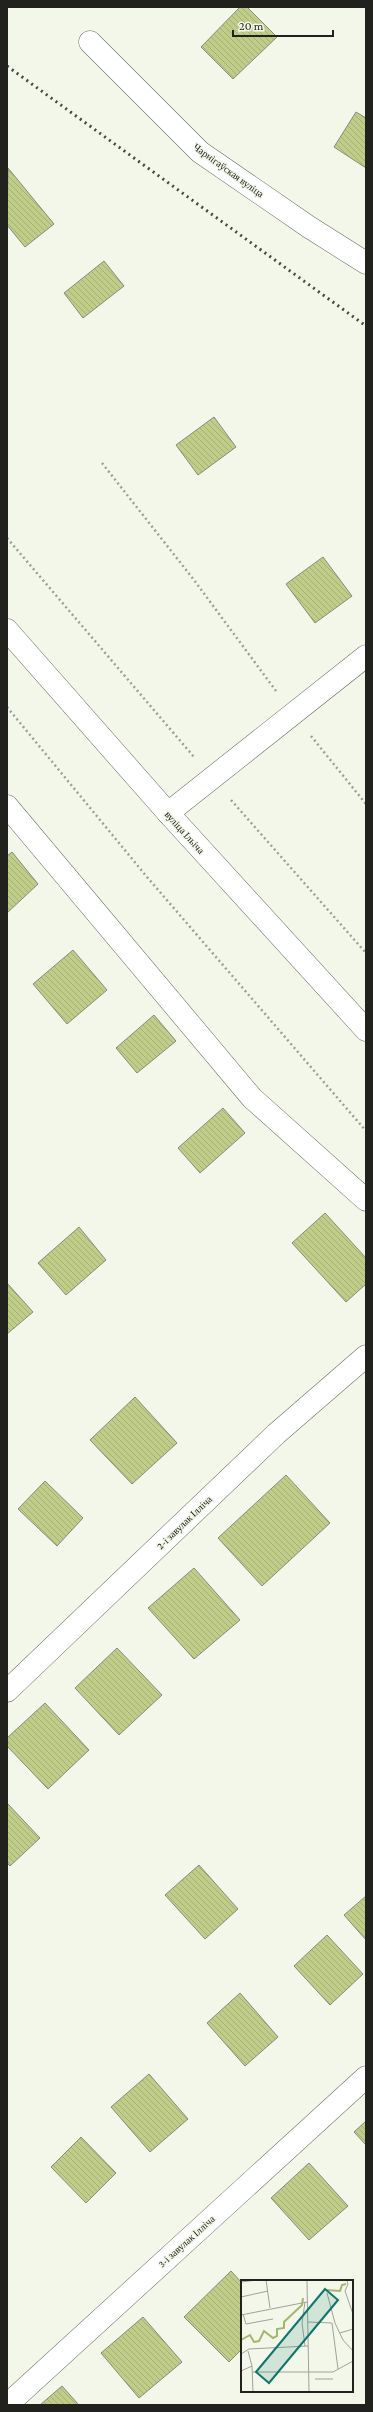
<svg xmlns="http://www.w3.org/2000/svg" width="373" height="2412" font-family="'Crimson Pro',serif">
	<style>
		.building { fill: url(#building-back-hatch); stroke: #878a7e }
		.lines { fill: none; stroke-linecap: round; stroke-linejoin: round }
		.minor-casing { stroke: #6b6e62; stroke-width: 23 }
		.major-casing { stroke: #6b6e62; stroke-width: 23 }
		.path { stroke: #9c9f95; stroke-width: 2.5; stroke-dasharray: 2 3; stroke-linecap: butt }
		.minor { stroke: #fff; stroke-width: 22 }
		.major { stroke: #fff; stroke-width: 22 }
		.rail { stroke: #464842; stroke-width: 3; stroke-dasharray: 2 4; stroke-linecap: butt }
		.labels { text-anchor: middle; stroke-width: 3; stroke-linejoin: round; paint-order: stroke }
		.street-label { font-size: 10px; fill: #21221d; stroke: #f3f7ea }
		.inset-river { fill: none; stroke: #a6b470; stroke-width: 2 }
		.inset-road { fill: none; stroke: #9fa298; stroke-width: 1 }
		.view { fill: #0f766e; fill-opacity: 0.15; stroke: #0f766e; stroke-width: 2 }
		.inset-edge { fill: none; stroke: #21221d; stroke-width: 2 }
	</style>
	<defs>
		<pattern id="building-back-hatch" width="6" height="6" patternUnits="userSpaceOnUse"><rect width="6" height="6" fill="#bfcd89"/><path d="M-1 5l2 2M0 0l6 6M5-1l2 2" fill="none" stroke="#a4b076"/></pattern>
	</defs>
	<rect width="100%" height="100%" fill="#f3f7ea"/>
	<g class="building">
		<path d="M240 7H247L277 37 233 79 201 47Z"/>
		<path d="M356 112 366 118V168L334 147Z"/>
		<path d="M8 168 54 224 25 247 7 225Z"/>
		<path d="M104 261 124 286 83 318 64 293Z"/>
		<path d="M214 417 236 447 198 475 176 445Z"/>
		<path d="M323 557 352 596 315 623 286 584Z"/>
		<path d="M12 852 38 884 7 913V856Z"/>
		<path d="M73 950 107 990 67 1024 33 984Z"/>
		<path d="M154 1015 176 1041 137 1073 116 1048Z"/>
		<path d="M223 1108 245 1133 200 1173 178 1148Z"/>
		<path d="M325 1213 366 1258V1284L346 1302 292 1243Z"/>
		<path d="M79 1227 106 1260 66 1295 38 1263Z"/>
		<path d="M7 1283 33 1312 7 1334Z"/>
		<path d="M135 1397 177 1443 132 1484 90 1440Z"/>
		<path d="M286 1475 330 1523 262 1586 218 1538Z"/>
		<path d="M45 1481 83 1518 57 1546 18 1509Z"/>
		<path d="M194 1568 240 1620 194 1659 148 1608Z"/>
		<path d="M117 1648 162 1695 119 1735 75 1688Z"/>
		<path d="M45 1703 89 1750 48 1789 7 1746V1738Z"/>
		<path d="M7 1803 40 1838 10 1866 7 1863Z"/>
		<path d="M199 1865 238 1909 205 1939 165 1895Z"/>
		<path d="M366 1896V1940L344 1915Z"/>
		<path d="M327 1935 363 1974 330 2005 294 1966Z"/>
		<path d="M240 1993 278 2037 245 2066 207 2023Z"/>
		<path d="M149 2074 188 2119 150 2152 111 2107Z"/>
		<path d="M366 2121V2145L354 2132Z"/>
		<path d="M81 2137 116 2173 86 2203 51 2167Z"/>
		<path d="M309 2163 348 2206 309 2240 271 2198Z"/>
		<path d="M231 2271 242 2283V2349L229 2362 184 2317Z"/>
		<path d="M143 2317 182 2362 139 2398 101 2353Z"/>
		<path d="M62 2386 79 2405H40Z"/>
	</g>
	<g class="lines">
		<g class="minor-casing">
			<g id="minor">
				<path d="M90 42 200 152 309 227 366 263"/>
				<path d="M7 806 252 1098 366 1200"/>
				<path d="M168 813 366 656"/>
				<path d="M7 1691 276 1434 366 1356"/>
				<path d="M7 2405 366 2077"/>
			</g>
		</g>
		<g class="major-casing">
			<path id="major" d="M7 630 168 813 366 1030"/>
		</g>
		<g class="path">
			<path d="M102 463 194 580 276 691"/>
			<path d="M7 538 194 757"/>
			<path d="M7 707 147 877 366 1131"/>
			<path d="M311 736 366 804"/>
			<path d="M231 800 366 953"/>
		</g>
		<use href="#minor" class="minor"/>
		<use href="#major" class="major"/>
		<path class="rail" d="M7 66 366 326"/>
	</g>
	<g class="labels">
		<g class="street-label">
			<text transform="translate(229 170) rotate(36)" y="4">Чарнігаўская вуліца</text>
			<text transform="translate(185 832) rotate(48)" y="4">вуліца Ільіча</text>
			<text transform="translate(184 1522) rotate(-44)" y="4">2-і завулак Ілліча</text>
			<text transform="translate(186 2241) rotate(-42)" y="4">3-і завулак Ілліча</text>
		</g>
	</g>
	<g transform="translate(241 2280)">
		<rect width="112" height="112" fill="#f3f7ea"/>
		<path class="inset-river" d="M85 10 99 11 101 5 105 4M0 60 9 55 13 62 18 61 23 51 32 58 36 56V49L43 48V42L61 25 62 18"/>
		<path class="inset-road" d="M25 0 29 28M66 0 68 112M106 1 107 4 104 11 112 34M0 2 16 0M86 13 94 43 102 60 112 71M0 17 27 11M2 34 5 44 32 39M0 35 66 22M67 42 91 43 97 89M99 53 112 49M64 66 61 43 64 22M7 71 11 86 12 112M0 74 8 69 67 66M0 91 11 86M11 92H92L112 81M74 99H92"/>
		<path class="view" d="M84 9 97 20 28 103 15 92Z"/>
		<rect width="112" height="112" class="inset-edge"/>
	</g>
	<rect width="373" height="2412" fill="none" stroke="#21221d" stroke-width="16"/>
	<path d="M233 30v6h100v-6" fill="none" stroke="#21221d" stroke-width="2"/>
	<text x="239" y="30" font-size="12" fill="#21221d" stroke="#f3f7ea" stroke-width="3" paint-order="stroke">20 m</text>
</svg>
